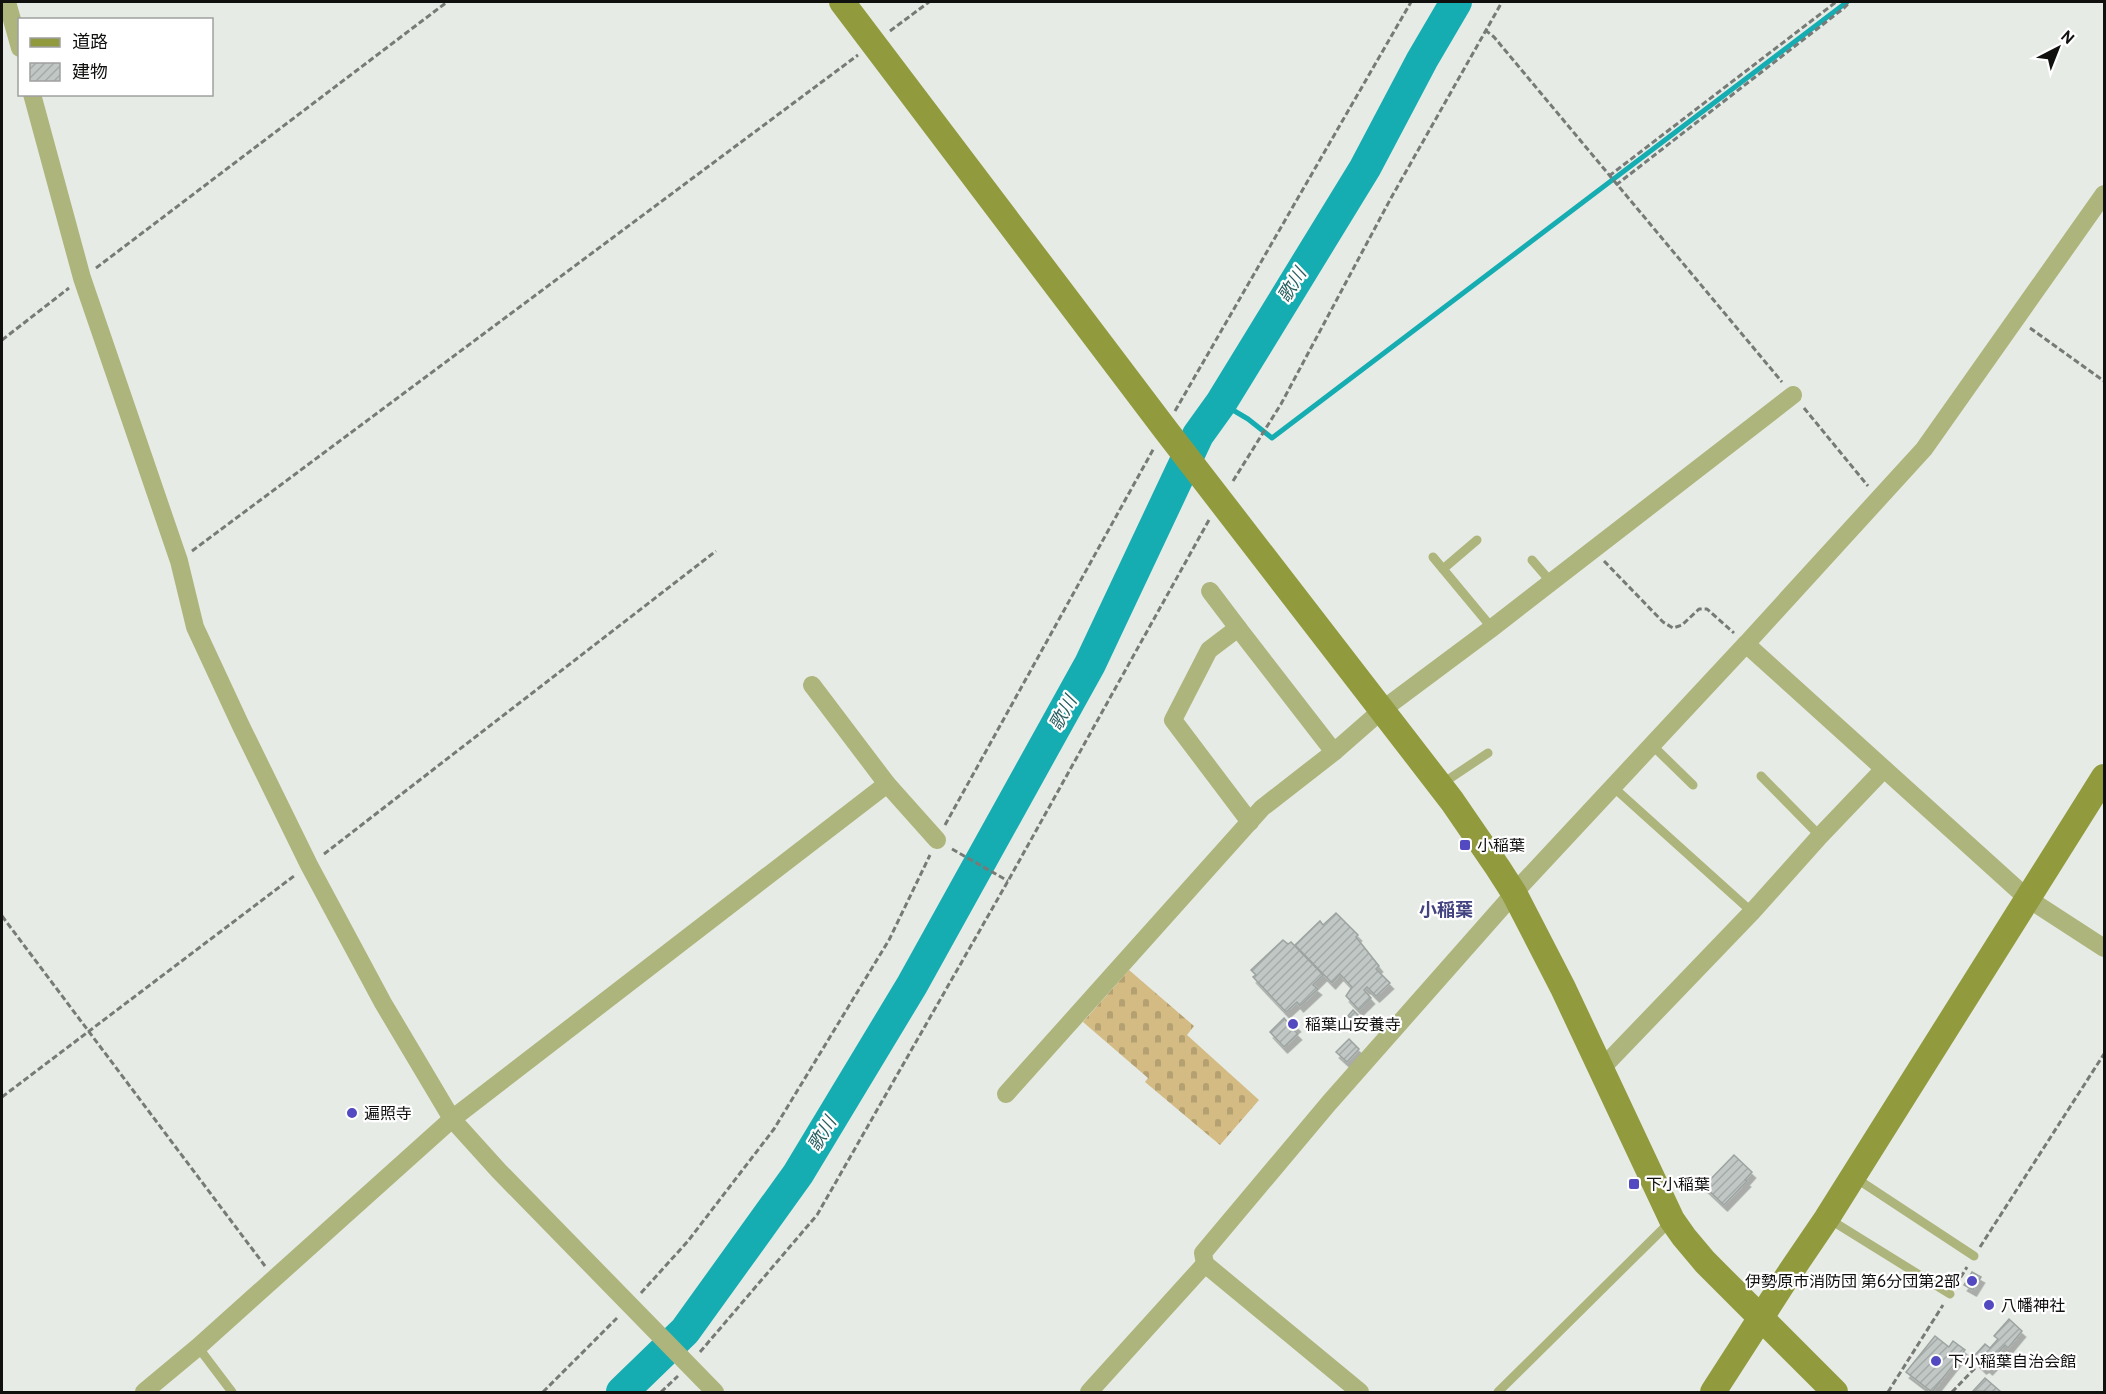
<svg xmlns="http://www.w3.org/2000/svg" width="2106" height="1394" font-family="Overpass,'Noto Sans JP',sans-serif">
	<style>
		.cemetery { fill: url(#cemetery-stones) }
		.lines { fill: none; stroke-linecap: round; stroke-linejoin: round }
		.stream { stroke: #15adb1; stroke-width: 5 }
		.river { stroke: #15adb1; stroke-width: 32 }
		.building { fill: url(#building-hatch); stroke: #9ca4a1; stroke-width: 1.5; filter: url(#shadow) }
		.path { stroke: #777a76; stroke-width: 3; stroke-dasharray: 6 3; stroke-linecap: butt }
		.lane { stroke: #adb57c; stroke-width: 9 }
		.street { stroke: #adb57c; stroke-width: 18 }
		.secondary { stroke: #919b3e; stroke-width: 26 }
		.poi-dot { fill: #5349c0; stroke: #fff; stroke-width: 2 }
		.labels { text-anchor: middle; stroke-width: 4.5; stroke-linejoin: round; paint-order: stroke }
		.poi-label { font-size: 16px; fill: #10110f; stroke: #fff; text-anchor: start }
		.water-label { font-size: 18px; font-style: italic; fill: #285e60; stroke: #fff }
		.neighbourhood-label { font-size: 18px; font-weight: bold; fill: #434380; stroke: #fff }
	</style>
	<defs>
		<pattern id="cemetery-stones" width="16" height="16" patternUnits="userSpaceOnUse" patternTransform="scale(1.5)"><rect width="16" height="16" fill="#d3bb83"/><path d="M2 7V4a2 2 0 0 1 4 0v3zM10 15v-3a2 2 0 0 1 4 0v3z" fill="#b4a070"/></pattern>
		<pattern id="building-hatch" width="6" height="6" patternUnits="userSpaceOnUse" patternTransform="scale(1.5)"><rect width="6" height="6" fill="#c0c7c4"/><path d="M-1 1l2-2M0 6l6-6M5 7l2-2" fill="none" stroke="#a4aaa7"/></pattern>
		<filter id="shadow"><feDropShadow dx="3.5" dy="6" stdDeviation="0" flood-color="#0004"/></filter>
	</defs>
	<rect width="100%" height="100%" fill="#e6ebe5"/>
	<path class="cemetery" d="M1129 970 1194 1026 1187 1035 1259 1100 1220 1145 1145 1082 1148 1078 1083 1022Z"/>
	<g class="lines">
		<path class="stream" d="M1221 403 1248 419 1272 438 1847 2"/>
		<path class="river" d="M622 1392 685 1331 798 1174 912 985 1090 664 1198 435 1221 403 1365 168 1422 60 1456 2"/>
	</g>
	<g class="building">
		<path d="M1336 913 1358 935 1356 937 1379 966 1376 969 1390 983 1376 996 1367 987 1364 990 1371 998 1359 1010 1346 996 1352 987 1340 974 1332 983 1295 945 1320 921 1323 925Z"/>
		<path d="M1283 940 1288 944 1291 942 1323 975 1313 985 1318 989 1300 1006 1297 1002 1286 1012 1253 977 1256 975 1251 970Z"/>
		<path d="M1353 1010 1358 1015 1353 1020 1348 1016Z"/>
		<path d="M1284 1018 1288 1023 1291 1020 1297 1026 1293 1029 1298 1034 1284 1047 1270 1032Z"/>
		<path d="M1349 1039 1359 1049 1347 1062 1336 1052Z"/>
		<path d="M1734 1155 1752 1172 1745 1180 1747 1181 1724 1205 1704 1186Z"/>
		<path d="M1972 1272 1981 1277 1973 1290 1964 1285Z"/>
		<path d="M2009 1319 2022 1331 2008 1348 2005 1345 1996 1355 1999 1358 1989 1369 1986 1366 1983 1368 1976 1361 1978 1359 1975 1355 1985 1344 1990 1348 1998 1339 1994 1336Z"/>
		<path d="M1935 1336 1949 1347 1953 1341 1965 1350 1932 1392 1906 1372Z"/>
		<path d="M1985 1378 2001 1392 1973 1391Z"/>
	</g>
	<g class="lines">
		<g class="path">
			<path d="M1485 30 1494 37 1782 382"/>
			<path d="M890 31 929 2"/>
			<path d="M1609 176 1836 2"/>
			<path d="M1616 185 1844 8 1850 2"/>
			<path d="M96 268 447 2"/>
			<path d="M2030 328 2104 381"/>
			<path d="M2 340 69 288"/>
			<path d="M1804 408 1868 486"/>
			<path d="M1175 411 1411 2"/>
			<path d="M1233 481 1281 404 1391 198 1502 2"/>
			<path d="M192 551 858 55"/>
			<path d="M1604 561 1663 622 1673 628 1682 625 1699 609H1707L1734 633"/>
			<path d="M945 825 1154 448"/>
			<path d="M952 849 1008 881"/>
			<path d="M324 854 716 551"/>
			<path d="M2 916 265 1266"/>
			<path d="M2 1097 294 876"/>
			<path d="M1980 1247 2104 1054"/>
			<path d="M1956 1285 1967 1267"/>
			<path d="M641 1293 688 1241 774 1129 889 940 930 855"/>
			<path d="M700 1352 817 1215 1008 881 1209 520"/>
			<path d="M543 1392 617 1318"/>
			<path d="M661 1392 678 1376"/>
			<path d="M1888 1392 1943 1305"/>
			<path d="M1952 1392 1976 1367"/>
		</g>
		<g class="lane">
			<path d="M1433 557 1492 628"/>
			<path d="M1532 560 1551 582"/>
			<path d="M1443 569 1477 540"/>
			<path d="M1653 746 1693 785"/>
			<path d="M1761 776 1820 836"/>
			<path d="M1440 785 1488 753"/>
			<path d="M1612 786 1752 912"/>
			<path d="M1854 1177 1974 1256"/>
			<path d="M1829 1219 1950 1294"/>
			<path d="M198 1347 232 1392"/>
			<path d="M1498 1392 1671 1221"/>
		</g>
		<g class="street">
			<path d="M7 2 20 48"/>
			<path d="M32 94 82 278 179 561 195 627 241 726 309 865 383 1003 452 1119 499 1171 715 1392"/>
			<path d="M1210 591 1238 628"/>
			<path d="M1746 644 1924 449 2104 194"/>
			<path d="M812 685 887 784 937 840"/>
			<path d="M1250 822 1173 720 1209 650 1238 628 1334 752"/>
			<path d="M1602 1068 1752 912 1820 836 1884 769"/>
			<path d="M1006 1094 1262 808 1334 752 1382 710 1492 628 1793 395"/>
			<path d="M144 1392 198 1347 452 1119 887 784"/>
			<path d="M1089 1392 1205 1264"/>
			<path d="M1360 1392 1205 1264 1203 1253 1329 1103 1525 881 1746 644 2027 898 2104 948"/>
		</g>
		<g class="secondary">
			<path d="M842 2 1165 429 1452 801 1498 868 1514 893 1563 988 1656 1186 1672 1220 1684 1237 1705 1262 1835 1392"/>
			<path d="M1713 1392 1787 1277 1827 1218 2104 777"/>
		</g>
	</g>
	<g class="poi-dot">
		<rect x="1459" y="839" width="12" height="12" rx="3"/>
		<circle cx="1293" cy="1024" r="6"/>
		<circle cx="352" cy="1113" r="6"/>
		<rect x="1628" y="1178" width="12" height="12" rx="3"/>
		<circle cx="1972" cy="1281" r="6"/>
		<circle cx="1989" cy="1305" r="6"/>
		<circle cx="1936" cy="1361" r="6"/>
	</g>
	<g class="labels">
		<g class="poi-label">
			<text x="1477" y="851">小稲葉</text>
			<text x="1305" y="1030">稲葉山安養寺</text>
			<text x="364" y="1119">遍照寺</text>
			<text x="1646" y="1190">下小稲葉</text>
			<text x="1960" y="1287" text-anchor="end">伊勢原市消防団 第6分団第2部</text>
			<text x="2001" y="1311">八幡神社</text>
			<text x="1948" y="1367">下小稲葉自治会館</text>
		</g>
		<g class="water-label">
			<text transform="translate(1292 285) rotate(-58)" y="6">歌川</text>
			<text transform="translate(1063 713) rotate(-61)" y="6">歌川</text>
			<text transform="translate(822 1134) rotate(-59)" y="6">歌川</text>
		</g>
		<g class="neighbourhood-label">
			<text x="1446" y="916">小稲葉</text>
		</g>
	</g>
	<rect width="2106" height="1394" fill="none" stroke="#10110f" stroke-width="6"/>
	<rect x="18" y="18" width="195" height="78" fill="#ffffff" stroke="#9fa09f" stroke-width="1.5"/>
	<rect x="30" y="38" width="30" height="9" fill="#919b3e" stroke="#9fa09f" stroke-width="1.5"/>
	<text x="72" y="48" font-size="18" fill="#10110f">道路</text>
	<rect x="30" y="63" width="30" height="18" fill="url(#building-hatch)" stroke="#9fa09f" stroke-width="1.5"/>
	<text x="72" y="78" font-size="18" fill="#10110f">建物</text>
	<g transform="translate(2058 48) rotate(42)" stroke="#ffffff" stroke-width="4.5" paint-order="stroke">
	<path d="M0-4.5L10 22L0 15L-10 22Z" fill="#10110f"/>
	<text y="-9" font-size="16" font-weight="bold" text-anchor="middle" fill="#10110f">N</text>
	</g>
</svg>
